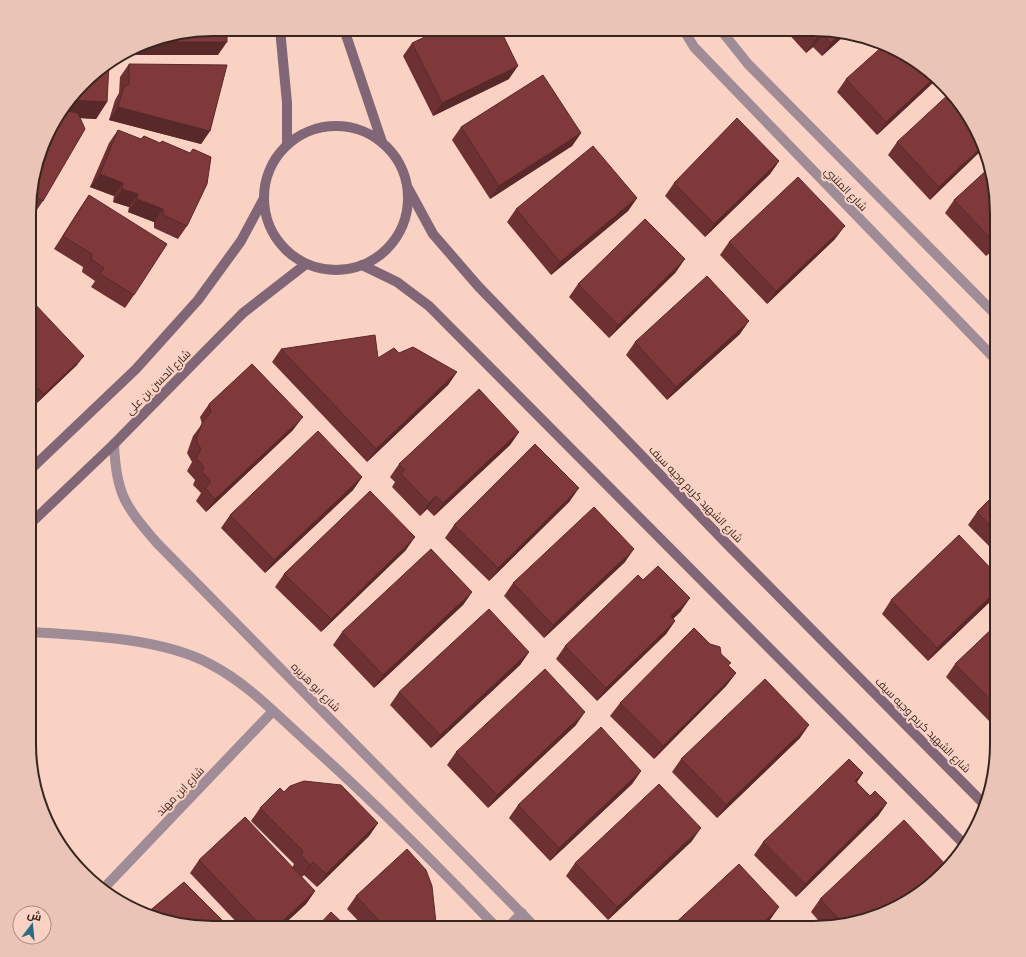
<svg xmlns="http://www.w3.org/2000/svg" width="1026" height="957" font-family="'PT Sans Narrow',Cairo,sans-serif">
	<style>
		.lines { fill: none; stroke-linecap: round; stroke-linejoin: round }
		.street { stroke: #9f8c97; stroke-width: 10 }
		.secondary { stroke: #806676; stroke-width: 10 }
		.wall { fill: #6d3133 }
		.shaded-wall { fill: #592829 }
		.building { fill: #7f393b; stroke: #592829 }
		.labels { text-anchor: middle; stroke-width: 4; stroke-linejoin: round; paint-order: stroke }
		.street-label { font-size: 11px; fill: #37251e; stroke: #fad2c4 }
		.rim { fill: none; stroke: #37251e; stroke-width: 2 }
	</style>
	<rect width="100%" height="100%" fill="#fad2c4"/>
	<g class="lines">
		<g class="street">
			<path d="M683 29 694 47 997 361"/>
			<path d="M720 29 748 64 997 316"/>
			<path d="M114 444C116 494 125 506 157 543L536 928"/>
			<path d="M30 632C84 635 162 638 210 664 247 683 276 714 307 742 373 801 435 863 497 928"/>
			<path d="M104 888 273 711"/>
			<path d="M507 928 522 913"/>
		</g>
		<g class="secondary">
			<path d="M280 29 287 103V144"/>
			<path d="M344 29 382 142"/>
			<circle cx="336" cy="198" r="72"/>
			<path d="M408 188 433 234 478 286 728 545 983 803"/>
			<path d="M362 265 397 282 429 306 964 844"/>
			<path d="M31 469 136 369 198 300 241 241 263 200"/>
			<path d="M31 523 114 444 243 313 306 264"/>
		</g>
	</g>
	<g class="wall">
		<path d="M784 29H825L845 35 822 56 813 47 806 53Z"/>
		<path d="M412 43 509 79 433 116 403 56Z"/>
		<path d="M129 64 210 131 201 144 109 120 115 100 119 93 120 77Z"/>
		<path d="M92 75 107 102 96 119 80 118 43 201 34 214 32 213V177L63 117 60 116V114Z"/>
		<path d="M846 79 936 80 877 135 837 92Z"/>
		<path d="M461 127 581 133 572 146 490 199 452 140Z"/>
		<path d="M118 130 187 226 178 239 154 228V222L128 212 129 207 113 202 114 196 90 187 109 143Z"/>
		<path d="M897 142H983L930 200 888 155Z"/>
		<path d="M779 161 770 174 705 237 665 196 674 183Z"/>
		<path d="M989 168 997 246 986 256 945 213 954 200Z"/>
		<path d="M89 195 134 295 125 308 91 287 95 281 82 272 83 267 54 249 80 208Z"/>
		<path d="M637 198 628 211 551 275 507 222 516 209Z"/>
		<path d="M835 239 767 304 720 255 729 242Z"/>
		<path d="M676 272 609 338 569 297 578 284Z"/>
		<path d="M32 301 77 365 37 403 35 400 31 405Z"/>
		<path d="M740 334 667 400 626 355 635 342Z"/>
		<path d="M281 349 378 358 399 353 457 372 448 385 367 462 272 362Z"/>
		<path d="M209 404 293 430 206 512 196 501 201 493 193 485 195 480 187 471 192 462 187 453 193 436 202 424 200 417Z"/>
		<path d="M519 432 510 445 434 516 427 509 420 516 392 487 395 482 390 477 399 464Z"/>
		<path d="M362 477 353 490 265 573 221 528 230 515Z"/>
		<path d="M997 492V554L968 525 977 512Z"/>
		<path d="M570 501 489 581 445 538 454 525Z"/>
		<path d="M406 550 321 632 275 587 284 574Z"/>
		<path d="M625 562 544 638 504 596 513 583Z"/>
		<path d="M643 580 681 611 673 619 675 621 666 634 597 701 556 659 565 646Z"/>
		<path d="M472 592 463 605 374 688 333 645 342 632Z"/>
		<path d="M996 596 928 661 882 614 891 600Z"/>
		<path d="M997 624V719L992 724 946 677 955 664Z"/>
		<path d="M710 644 721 654 728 666 736 673 726 686 654 759 610 716 620 703Z"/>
		<path d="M529 652 520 665 431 748 390 705 399 692Z"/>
		<path d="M576 725 488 808 447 765 456 752Z"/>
		<path d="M800 738 717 818 672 772 681 759Z"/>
		<path d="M641 771 632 784 550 861 509 818 518 805Z"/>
		<path d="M863 773 857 782 870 796 887 803 878 816 796 897 754 855 763 842Z"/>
		<path d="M284 792 378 823 369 836 317 887 304 875 301 877 315 891 306 904 280 928H242L190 873 199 860 292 868 294 864 251 821 260 808Z"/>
		<path d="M692 841 608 920 566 876 575 863Z"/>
		<path d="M946 865 937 878 883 914 825 928 811 912 820 899Z"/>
		<path d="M356 896 434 928H365L347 909Z"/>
	</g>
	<g class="shaded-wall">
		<path d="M822 34 813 47 806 53 815 40Z"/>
		<path d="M841 34 845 35 822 56 831 43Z"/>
		<path d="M148 42H227L218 55H127Z"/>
		<path d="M518 66 509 79 433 116 442 103Z"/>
		<path d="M934 78 936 80 877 135 886 122Z"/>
		<path d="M71 100 107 102 96 119 63 117 67 111 63 117 60 116Z"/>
		<path d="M118 107 210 131 201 144 109 120Z"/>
		<path d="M581 133 572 146 490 199 499 186Z"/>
		<path d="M983 145 984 148 930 200 939 187Z"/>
		<path d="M779 161 770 174 705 237 714 224Z"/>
		<path d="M100 174 123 183 114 196 90 187Z"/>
		<path d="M122 189 138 194 129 207 113 202Z"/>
		<path d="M637 198 628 211 551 275 560 262Z"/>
		<path d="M137 199 163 209 154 222 128 212Z"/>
		<path d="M845 226 835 239 767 304 776 291Z"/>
		<path d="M997 242V246L986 256 995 243Z"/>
		<path d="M685 259 676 272 609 338 618 325Z"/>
		<path d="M749 321 740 334 667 400 676 387Z"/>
		<path d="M84 356 77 365 37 403 44 394Z"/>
		<path d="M457 372 448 385 367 462 376 449Z"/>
		<path d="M303 417 293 430 206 512 215 499Z"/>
		<path d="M519 432 510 445 434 516 443 503Z"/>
		<path d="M362 477 353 490 265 573 274 560Z"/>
		<path d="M579 488 570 501 489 581 498 568Z"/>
		<path d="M436 496 427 509 420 516 429 503Z"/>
		<path d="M415 537 406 550 321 632 331 619Z"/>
		<path d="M634 549 625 562 544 638 553 625Z"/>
		<path d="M997 590V594L996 596 928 661 937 648Z"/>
		<path d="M472 592 463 605 374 688 383 675Z"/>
		<path d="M690 598 681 611 662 630 671 616Z"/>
		<path d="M675 621 666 634 597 701 606 688Z"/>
		<path d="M529 652 520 665 431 748 440 735Z"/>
		<path d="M736 673 726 686 654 759 663 746Z"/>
		<path d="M585 712 576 725 488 808 497 795Z"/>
		<path d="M997 717V719L992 724Z"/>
		<path d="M809 725 800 738 717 818 726 805Z"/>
		<path d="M641 771 632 784 550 861 559 848Z"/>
		<path d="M863 773 854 786 855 781Z"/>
		<path d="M887 803 878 816 796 897 805 884Z"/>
		<path d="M378 823 369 836 317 887 326 874Z"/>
		<path d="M701 828 692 841 608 920 617 907Z"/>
		<path d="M313 862 304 875 301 878 310 865Z"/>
		<path d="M946 865 937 878 929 885 915 894Z"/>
		<path d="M315 891 306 904 280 928H275Z"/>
		<path d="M779 907 770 920 762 928H757Z"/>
	</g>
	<g class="building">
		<path d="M213 29H227V42H148L154 39Z"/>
		<path d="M442 29H500L518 66 442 103 412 43Z"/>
		<path d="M805 29H825L841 34 831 43 822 34 815 40Z"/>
		<path d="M884 45 895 48 934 78 886 122 846 79Z"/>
		<path d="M109 64 107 102 71 100 92 75Z"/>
		<path d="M129 64 227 65 210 131 118 107 124 87 129 84Z"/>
		<path d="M543 75 581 133 499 186 461 127Z"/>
		<path d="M951 92 983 142V145L939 187 897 142Z"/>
		<path d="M67 111 78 113 85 129 43 201 32 195V177L54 121 57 116 62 119Z"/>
		<path d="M737 118 779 161 714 224 674 183Z"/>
		<path d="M118 130 141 139 144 136 160 143 162 141 190 153 193 149 211 157 207 184 187 226 163 215V209L137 199 138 194 122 189 123 183 100 174Z"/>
		<path d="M593 146 637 198 560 262 516 209Z"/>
		<path d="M989 168 997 201V242L995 243 954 200Z"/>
		<path d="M798 177 845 226 776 291 729 242Z"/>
		<path d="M89 195 167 244 134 295 100 274 104 268 91 259 92 254 63 236Z"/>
		<path d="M645 219 685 259 618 325 578 284Z"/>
		<path d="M707 276 749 321 676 387 635 342Z"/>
		<path d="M32 301 84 356 44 394 31 381Z"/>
		<path d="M375 335 378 358 394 348 399 353 413 347 457 372 376 449 281 349Z"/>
		<path d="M252 364 303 417 215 499 205 488 211 482 202 472 204 467 196 458 201 449 196 440 202 423 211 412 209 404Z"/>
		<path d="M479 389 519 432 443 503 436 496 429 503 401 474 405 470 399 464Z"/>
		<path d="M31 393 36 398 31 402Z"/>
		<path d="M318 431 362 477 274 560 230 515Z"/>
		<path d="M535 444 579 488 498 568 454 525Z"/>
		<path d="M370 491 415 537 331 619 284 574Z"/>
		<path d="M997 492V532L977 512Z"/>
		<path d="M594 507 634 549 553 625 513 583Z"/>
		<path d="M959 535 997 575V590L937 648 891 600Z"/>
		<path d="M431 549 472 592 383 675 342 632Z"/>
		<path d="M658 566 690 598 671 616 675 621 606 688 565 646 638 575 643 580Z"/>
		<path d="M489 609 529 652 440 735 399 692Z"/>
		<path d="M997 624V706L955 664Z"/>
		<path d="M694 628 710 644 720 647 721 654 731 663 728 665 736 673 663 746 620 703Z"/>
		<path d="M545 669 585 712 497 795 456 752Z"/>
		<path d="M765 679 809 725 726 805 681 759Z"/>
		<path d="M601 727 641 771 559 848 518 805Z"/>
		<path d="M849 759 863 773 855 781 870 796 875 791 887 803 805 884 763 842Z"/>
		<path d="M304 781 341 785 378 823 326 874 313 862 310 865 301 855 303 851 260 808 280 788 284 792 290 786Z"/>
		<path d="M659 784 701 828 617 907 575 863Z"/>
		<path d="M245 817 315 891 275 928H263L199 860Z"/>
		<path d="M904 820 946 865 915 894 883 914 843 923 820 899Z"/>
		<path d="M407 849 426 870 432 886 436 923 434 928H386L356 896Z"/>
		<path d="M739 864 779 907 757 928H670Z"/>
		<path d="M184 882 230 928H213L147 913Z"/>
		<path d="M331 912 348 928H316Z"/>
		<path d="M795 924 798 928H791Z"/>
	</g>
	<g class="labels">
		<g class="street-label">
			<text transform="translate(846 189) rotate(46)" y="4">شارع المتنبي</text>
			<text transform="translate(158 382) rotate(-45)" y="4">شارع الحسن بن على</text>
			<text transform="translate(696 494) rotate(46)" y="4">شارع الشهيد كريم وجيه سيف</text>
			<text transform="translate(316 687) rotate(45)" y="4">شارع ابو هريره</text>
			<text transform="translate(923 725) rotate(45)" y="4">شارع الشهيد كريم وجيه سيف</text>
			<text transform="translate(180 791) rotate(-46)" y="4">شارع ابن مهند</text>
		</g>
	</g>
	<path d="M0 0H1026V957H0ZM213 36H813A177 177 0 0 1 990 213V744A177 177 0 0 1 813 921H213A177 177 0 0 1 36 744V213A177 177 0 0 1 213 36Z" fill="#eac4b7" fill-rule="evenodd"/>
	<path class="rim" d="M213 36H813A177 177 0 0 1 990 213V744A177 177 0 0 1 813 921H213A177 177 0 0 1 36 744V213A177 177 0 0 1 213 36Z"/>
	<g transform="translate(32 925) rotate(16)"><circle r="19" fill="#fad2c4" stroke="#ac8d82"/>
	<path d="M0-3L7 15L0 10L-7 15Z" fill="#2a6c7f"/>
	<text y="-6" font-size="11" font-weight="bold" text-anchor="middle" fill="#37251e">ش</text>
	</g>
</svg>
